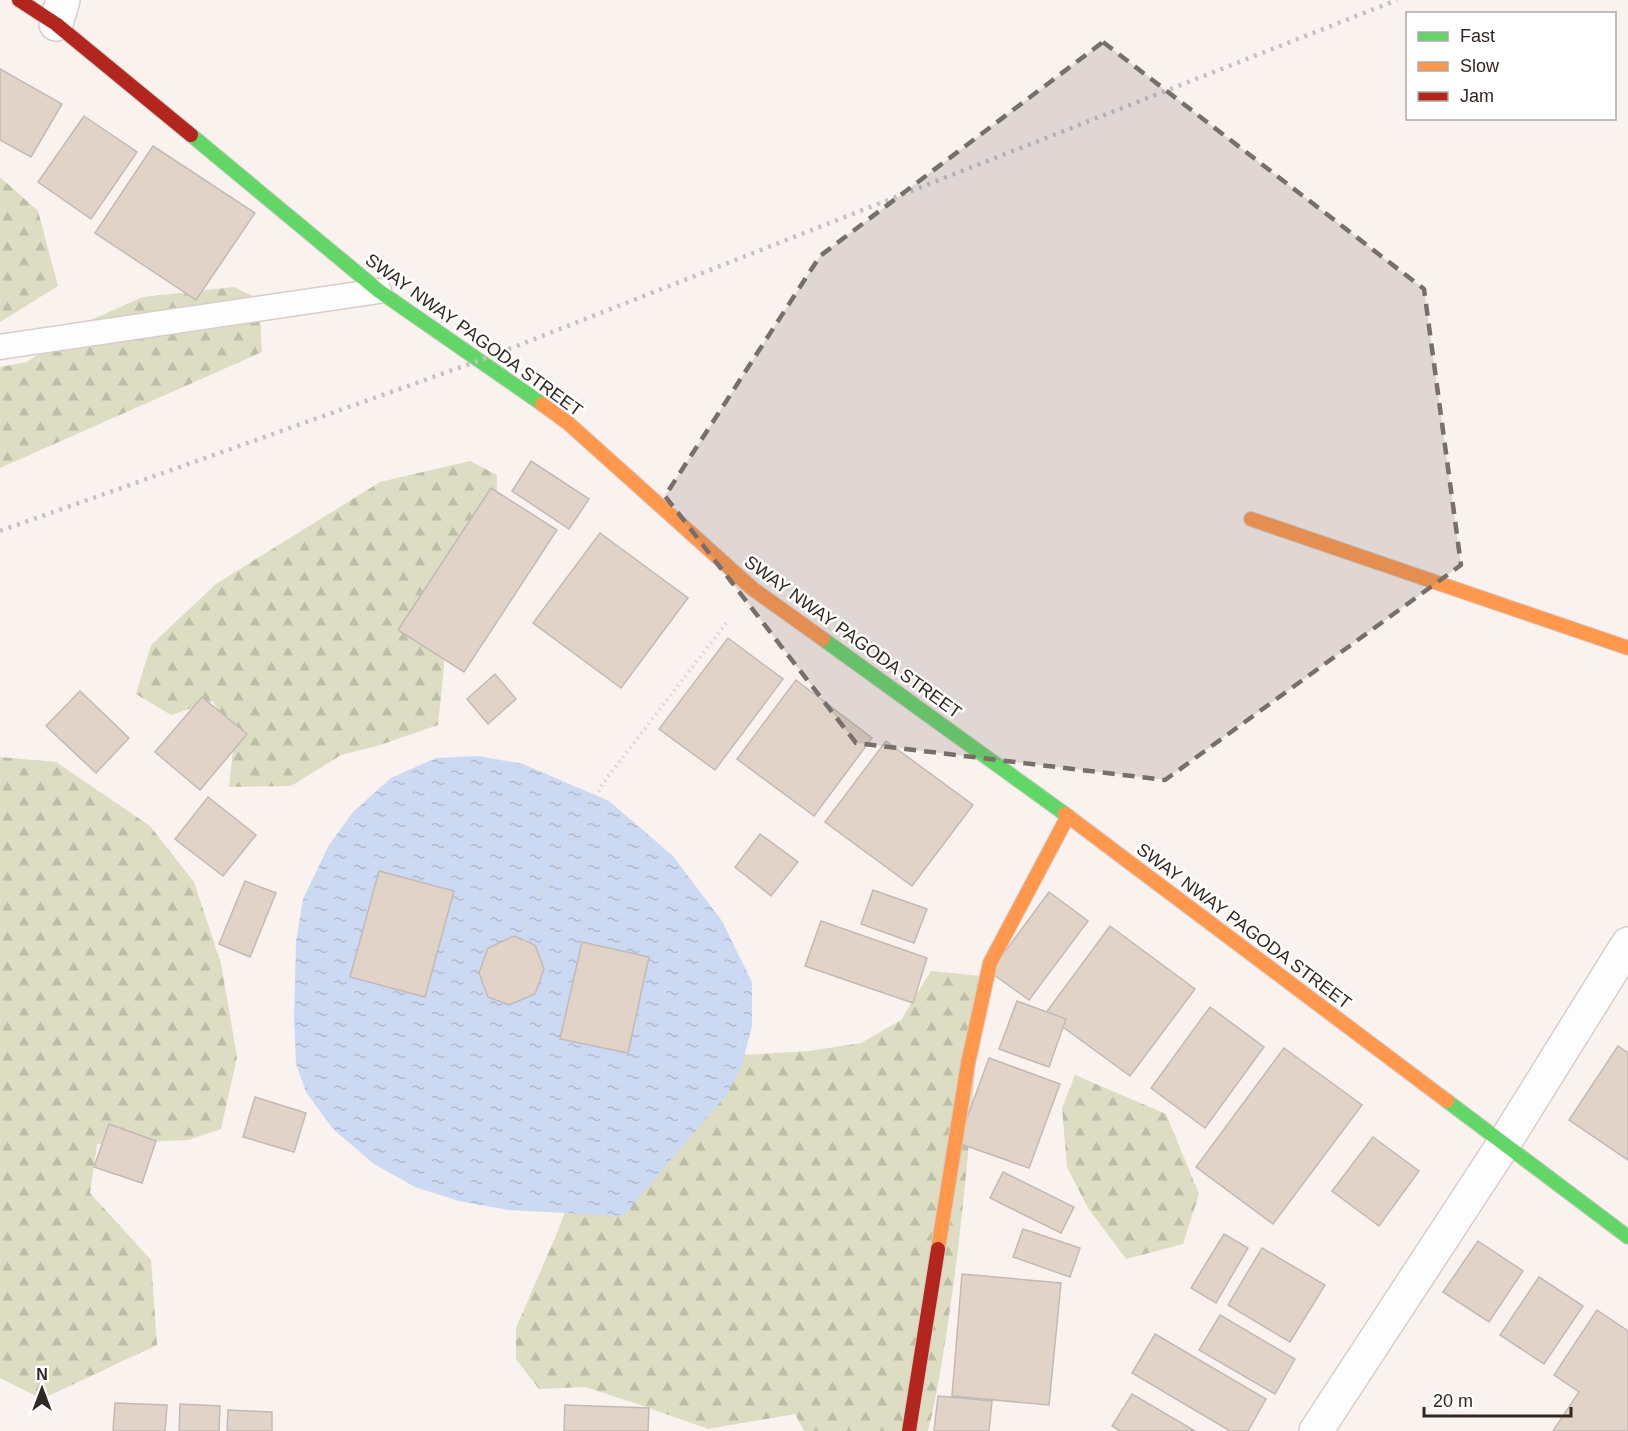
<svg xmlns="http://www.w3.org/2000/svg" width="1628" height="1431" font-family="Arial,sans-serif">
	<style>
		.forest { fill: url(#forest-firs) }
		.water { fill: url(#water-ripples) }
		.building { fill: #e2d3c8; stroke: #c2bab5; stroke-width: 1.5 }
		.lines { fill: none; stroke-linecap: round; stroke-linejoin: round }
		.lane-casing { stroke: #d7ceca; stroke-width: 27 }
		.street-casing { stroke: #d7ceca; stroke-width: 36 }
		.fast-casing { stroke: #d7ceca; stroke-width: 16 }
		.slow-casing { stroke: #d7ceca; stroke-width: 16 }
		.jam-casing { stroke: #d7ceca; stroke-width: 16 }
		.path { stroke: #d6d3d2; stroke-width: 4; stroke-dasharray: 1.5 4.5; stroke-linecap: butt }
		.lane { stroke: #fefdfd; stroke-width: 24 }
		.street { stroke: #fefdfd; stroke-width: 33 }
		.fast { stroke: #63d668; stroke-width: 14 }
		.slow { stroke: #ff974d; stroke-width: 14 }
		.jam { stroke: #b3261e; stroke-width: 14 }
		.rail { stroke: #c4c1bf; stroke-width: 4.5; stroke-dasharray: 3 6; stroke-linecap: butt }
		.marked { fill: #786e6a; fill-opacity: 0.2; stroke: #786e6a; stroke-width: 4.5; stroke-dasharray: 12 8; stroke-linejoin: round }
		.labels { text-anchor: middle; stroke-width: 5; stroke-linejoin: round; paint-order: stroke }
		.street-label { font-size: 18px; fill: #322722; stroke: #fff }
	</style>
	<defs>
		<pattern id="forest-firs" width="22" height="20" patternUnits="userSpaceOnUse" patternTransform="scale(1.5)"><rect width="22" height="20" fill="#dcddc2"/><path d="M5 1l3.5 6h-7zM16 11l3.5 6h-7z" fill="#bdbea6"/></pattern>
		<pattern id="water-ripples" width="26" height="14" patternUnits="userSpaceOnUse" patternTransform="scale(1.5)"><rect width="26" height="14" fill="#ccd9f2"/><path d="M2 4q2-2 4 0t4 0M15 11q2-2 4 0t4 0" fill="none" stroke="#b0bacf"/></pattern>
	</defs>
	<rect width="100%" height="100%" fill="#faf2ef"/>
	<g class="forest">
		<path d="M0 177 38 211 58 286 0 322Z"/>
		<path d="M234 287 259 299 262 352 0 468V367L27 362 84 323 143 297Z"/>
		<path d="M470 461 497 475 496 516 444 606V667L438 725 377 746 341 755 291 786 229 787 234 740 213 701 171 715 136 694 151 645 216 584 380 482Z"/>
		<path d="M0 757 56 762 150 826 194 882 221 964 237 1057 221 1129 188 1140 97 1144 90 1193 151 1260 157 1345 42 1399 0 1378Z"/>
		<path d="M931 971 982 976C974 1087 966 1199 950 1309 944 1350 938 1391 928 1431H804L795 1414 708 1429 638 1404 585 1387 539 1389 516 1359V1328L557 1233 580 1172 713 1057 809 1051 861 1043 901 1020Z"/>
		<path d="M1075 1075 1166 1114 1199 1194 1183 1244 1126 1259 1088 1208 1067 1167 1062 1108Z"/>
	</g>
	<path class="water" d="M478 756 523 764 609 801 673 856 722 921 752 982V1026L742 1065 727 1094 623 1216 508 1210 459 1201 415 1187 374 1164 333 1129 306 1092 296 1064 294 1018 296 942 303 899 329 845 353 812 391 778 436 758Z"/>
	<g class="building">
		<path d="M0 69 62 104 31 157 0 140Z"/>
		<path d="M84 116 137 152 91 219 38 182Z"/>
		<path d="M153 146 255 213 196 300 95 233Z"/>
		<path d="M531 461 589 499 569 529 512 491Z"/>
		<path d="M491 488 557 530 464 672 398 630Z"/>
		<path d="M600 533 688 598 621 688 533 623Z"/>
		<path d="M728 638 783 679 715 770 659 729Z"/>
		<path d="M495 674 516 699 488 724 467 699Z"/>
		<path d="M796 680 872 738 814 816 737 759Z"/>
		<path d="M80 691 129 738 96 773 46 726Z"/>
		<path d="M202 697 247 734 200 790 155 752Z"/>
		<path d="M886 741 973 805 912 886 825 822Z"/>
		<path d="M208 797 256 835 223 876 175 839Z"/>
		<path d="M760 834 798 862 771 896 735 867Z"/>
		<path d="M379 871 454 891 425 997 350 977Z"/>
		<path d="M245 881 276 893 250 957 219 944Z"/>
		<path d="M873 890 927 909 914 943 861 924Z"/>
		<path d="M1049 892 1088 921 1029 1000 990 972Z"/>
		<path d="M821 921 927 958 913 1003 805 966Z"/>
		<path d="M1110 926 1195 989 1130 1076 1045 1014Z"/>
		<path d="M514 936 535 945 544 969 535 994 509 1005 488 997 479 973 488 948Z"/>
		<path d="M582 942 649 957 628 1053 560 1039Z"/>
		<path d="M1017 1001 1066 1019 1049 1067 999 1049Z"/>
		<path d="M1210 1007 1264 1047 1205 1128 1151 1088Z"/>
		<path d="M1618 1046 1628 1053V1160L1569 1120Z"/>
		<path d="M1284 1048 1362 1105 1273 1224 1196 1167Z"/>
		<path d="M989 1058 1060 1084 1029 1168 958 1143Z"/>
		<path d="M255 1097 306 1113 294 1152 243 1137Z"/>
		<path d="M109 1124 156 1141 142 1183 94 1167Z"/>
		<path d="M1373 1137 1419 1171 1379 1226 1332 1191Z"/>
		<path d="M1003 1172 1074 1207 1061 1233 990 1198Z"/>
		<path d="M1023 1229 1080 1248 1070 1277 1013 1257Z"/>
		<path d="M1224 1234 1248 1248 1216 1303 1191 1288Z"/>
		<path d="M1478 1241 1523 1271 1489 1322 1443 1292Z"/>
		<path d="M1262 1248 1325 1285 1290 1342 1228 1305Z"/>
		<path d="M962 1274 1061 1283 1049 1405 952 1396Z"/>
		<path d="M1539 1277 1583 1306 1544 1364 1500 1335Z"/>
		<path d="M1597 1310 1628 1331V1431H1553L1579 1392 1554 1375Z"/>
		<path d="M1220 1315 1295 1359 1275 1394 1199 1350Z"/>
		<path d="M1155 1334 1266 1399 1248 1431H1230L1132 1373Z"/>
		<path d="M1132 1394 1195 1431H1120L1112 1426Z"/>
		<path d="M938 1396 992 1401 989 1431H934Z"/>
		<path d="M115 1403 167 1405 165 1431H113Z"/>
		<path d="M180 1404 220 1406 219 1431H179Z"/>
		<path d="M565 1405 649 1408 648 1431H564Z"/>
		<path d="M228 1410 272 1412V1431H227Z"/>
	</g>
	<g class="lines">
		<g class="lane-casing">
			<path id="lane" d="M0 347 379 291"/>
		</g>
		<g class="street-casing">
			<g id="street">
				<path d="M56 24 63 0"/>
				<path d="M1316 1431 1503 1145 1628 944"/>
			</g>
		</g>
		<g class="fast-casing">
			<g id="fast">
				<path d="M191 135 379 291 542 404"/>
				<path d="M823 639 1065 814"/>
				<path d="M1447 1101 1628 1237"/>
			</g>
		</g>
		<g class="slow-casing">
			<g id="slow">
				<path d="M542 404 568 423 753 589 823 639"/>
				<path d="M1251 519 1628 648"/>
				<path d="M1065 814 1447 1101"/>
				<path d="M938 1249 968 1063 990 963 1068 816"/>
			</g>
		</g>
		<g class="jam-casing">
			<g id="jam">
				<path d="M19 0 56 24 191 135"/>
				<path d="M909 1431 938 1249"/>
			</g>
		</g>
		<path class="path" d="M526 941 527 920 603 783 727 622"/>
		<use href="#lane" class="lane"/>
		<use href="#street" class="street"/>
		<use href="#fast" class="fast"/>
		<use href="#slow" class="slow"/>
		<use href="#jam" class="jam"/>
		<path class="rail" d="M0 531 481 360 1397 0"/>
	</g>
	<path class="marked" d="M1103 42 1424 289 1461 565 1165 780 856 743 665 496 820 256Z"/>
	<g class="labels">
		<g class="street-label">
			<text transform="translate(474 335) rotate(36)" y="6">SWAY NWAY PAGODA STREET</text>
			<text transform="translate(853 637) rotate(36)" y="6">SWAY NWAY PAGODA STREET</text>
			<text transform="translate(1244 926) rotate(37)" y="6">SWAY NWAY PAGODA STREET</text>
		</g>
	</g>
	<rect x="1406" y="12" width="210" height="108" fill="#ffffff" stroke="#ada9a7" stroke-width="1.5"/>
	<rect x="1418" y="32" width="30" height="9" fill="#63d668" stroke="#ada9a7" stroke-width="1.5"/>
	<text x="1460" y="42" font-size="18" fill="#322722">Fast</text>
	<rect x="1418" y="62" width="30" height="9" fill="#ff974d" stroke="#ada9a7" stroke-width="1.5"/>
	<text x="1460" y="72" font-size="18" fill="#322722">Slow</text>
	<rect x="1418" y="92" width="30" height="9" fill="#b3261e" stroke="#ada9a7" stroke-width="1.5"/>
	<text x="1460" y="102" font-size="18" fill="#322722">Jam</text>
	<g transform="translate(42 1389)" stroke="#ffffff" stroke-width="4.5" paint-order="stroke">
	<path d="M0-4.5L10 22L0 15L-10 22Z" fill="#322722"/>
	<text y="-9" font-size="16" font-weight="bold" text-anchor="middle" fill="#322722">N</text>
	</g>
	<path d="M1424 1407v9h147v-9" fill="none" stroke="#322722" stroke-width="3"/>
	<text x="1433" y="1407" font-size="18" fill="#322722" stroke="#ffffff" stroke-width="4.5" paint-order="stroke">20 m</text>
</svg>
